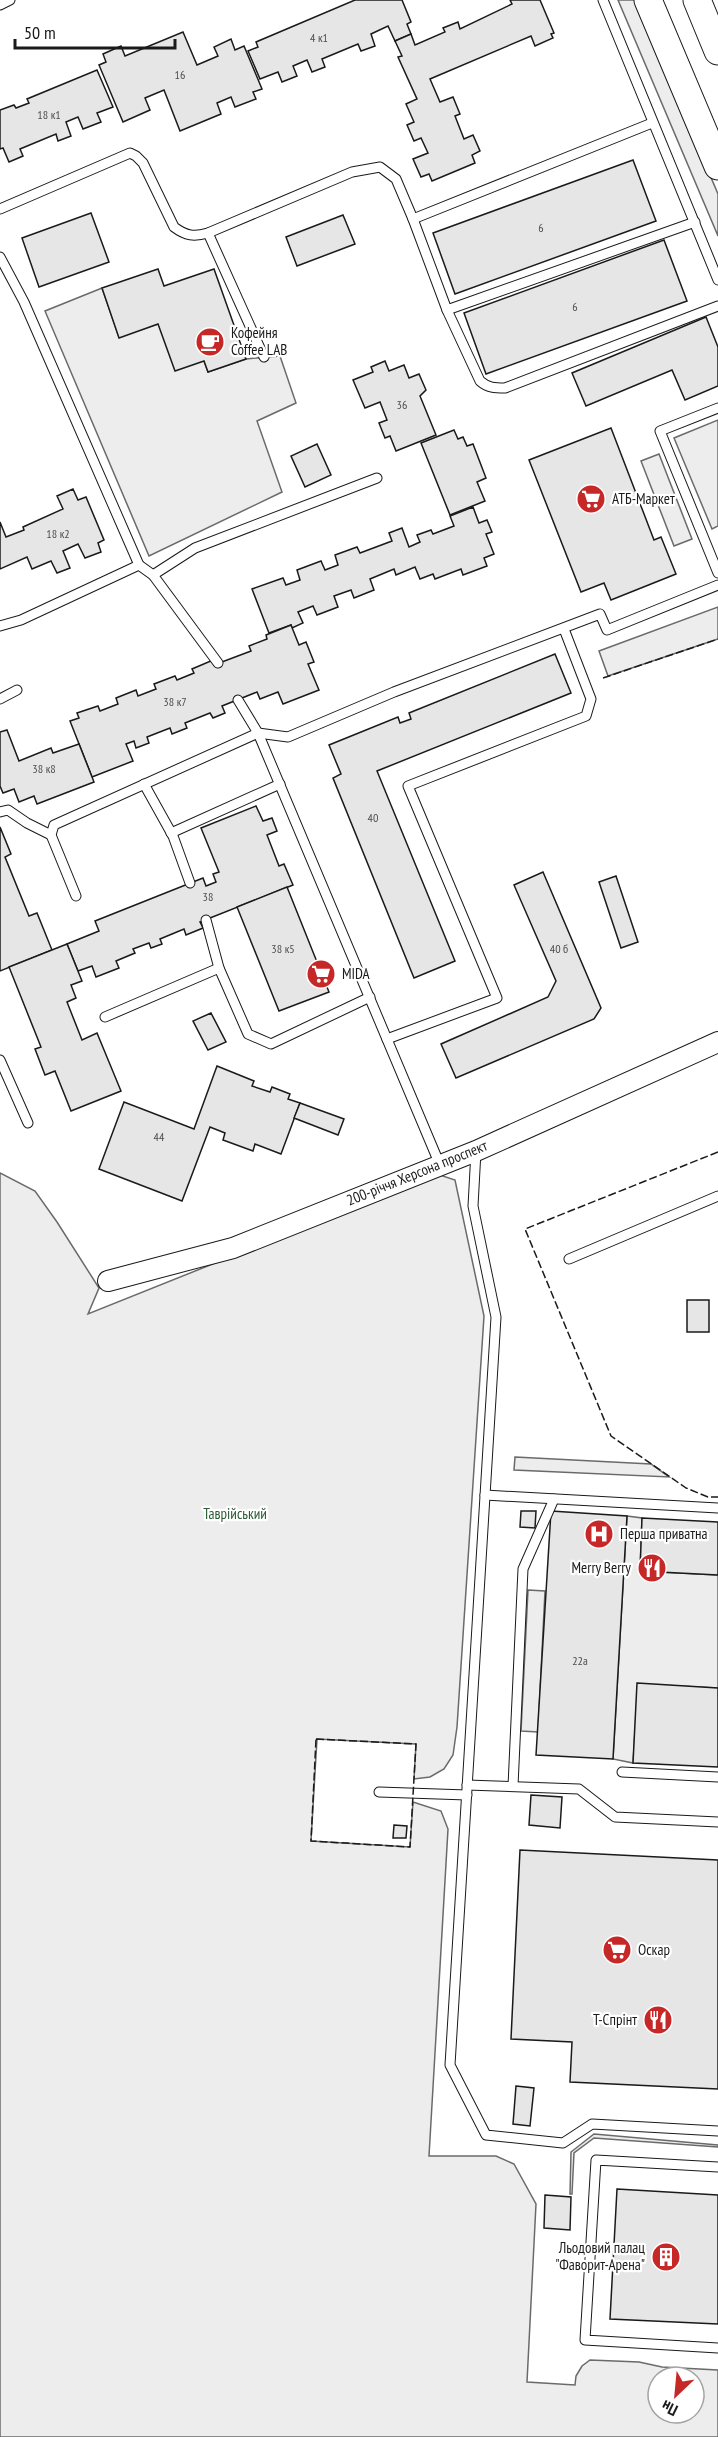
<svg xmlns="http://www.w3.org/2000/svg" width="718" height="2437" font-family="'PT Sans Narrow',sans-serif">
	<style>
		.built { fill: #ededed; stroke: #6a6a6a; stroke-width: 1.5; fill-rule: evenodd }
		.building { fill: #e6e6e6; stroke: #1a1a1a; stroke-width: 1.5 }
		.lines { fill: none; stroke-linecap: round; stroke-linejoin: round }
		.lane-casing { stroke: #1a1a1a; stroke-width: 11 }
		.street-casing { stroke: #1a1a1a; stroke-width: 22 }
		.secondary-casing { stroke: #1a1a1a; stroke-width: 29 }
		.lane { stroke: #fff; stroke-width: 9 }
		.street { stroke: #fff; stroke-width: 20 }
		.secondary { stroke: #fff; stroke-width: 27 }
		.fence { stroke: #1a1a1a; stroke-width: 1.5; stroke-dasharray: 8 3; stroke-linecap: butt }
		.labels { text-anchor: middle; stroke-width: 4.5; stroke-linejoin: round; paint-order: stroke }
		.number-label { font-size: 12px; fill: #4d4d4d }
		.poi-label { font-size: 15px; fill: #1a1a1a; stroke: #fff; text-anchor: start }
		.street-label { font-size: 15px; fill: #1a1a1a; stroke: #fff }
		.park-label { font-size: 15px; fill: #2b5a34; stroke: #fff }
	</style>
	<rect width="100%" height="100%" fill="#fff"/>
	<g class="built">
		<path d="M618 0H635L718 194V236Z"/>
		<path d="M102 288 119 337 158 324 204 361 208 372 246 359 280 356 296 403 257 421 282 492 149 556 45 311Z"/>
		<path d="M718 420V526L712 529 674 438Z"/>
		<path d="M659 454 692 539 674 546 641 461Z"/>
		<path d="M718 607V639L608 676 599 651Z"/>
		<path d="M0 1173 35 1191 57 1222 99 1288 88 1314 437 1174 455 1180 484 1316 457 1727 453 1755 444 1769 430 1777 414 1779 416 1744 317 1739 311 1841 410 1847 413 1802 441 1811 448 1829 429 2156H496L514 2164 536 2204 527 2382 575 2385 576 2376 582 2366 590 2360 639 2362 662 2367 718 2370V2437H0ZM658 2377H694V2413H658Z"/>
		<path d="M515 1457 651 1464 669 1477 514 1470Z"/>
		<path d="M627 1516 642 1518 640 1571 718 1575V1688L638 1684 633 1763 613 1759Z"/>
		<path d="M528 1590 545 1591 538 1732 521 1731Z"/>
		<path d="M594 2134 718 2145V2147L594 2138 574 2153 572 2194H570L571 2152Z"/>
	</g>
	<g class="building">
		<path d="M355 0H402L411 22 407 24 411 34 395 41 388 26 371 34 375 46 361 51 358 44 322 59 325 67 312 72 307 60 293 66 297 76 282 82 278 72 260 79 248 51 258 47 256 42Z"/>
		<path d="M510 0H540L554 33 551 34 553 38 535 46 531 36 430 79 440 102 453 97 460 114 455 116 464 139 473 135 480 151 472 155 475 163 432 181 429 174 421 177 413 159 428 153 421 138 414 141 407 125 414 122 406 104 417 99 398 57 402 56 395 41 411 34 415 45 445 32 443 28 458 22 460 29 512 4Z"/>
		<path d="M183 32 197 65 218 56 214 47 231 39 235 50 244 46 262 89 253 92 256 99 235 107 231 97 217 103 221 114 180 131 164 90 145 98 150 110 123 122 99 65 106 62 103 54 121 46 125 56Z"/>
		<path d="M97 70 113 107 97 113 101 122 83 129 78 117 66 122 71 136 58 141 56 134 20 149 23 156 9 162 3 148 0 149V110L14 105 16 108 29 103 27 99Z"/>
		<path d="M633 160 656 221 455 294 433 233Z"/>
		<path d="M91 213 109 262 39 287 22 238Z"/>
		<path d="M343 215 355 244 297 266 286 237Z"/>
		<path d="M664 240 687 301 486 374 464 313Z"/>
		<path d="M158 269 164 286 214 269 246 359 208 372 204 361 175 371 158 324 119 338 102 288Z"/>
		<path d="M706 317 718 347V386L685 400 672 370 586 406 572 373Z"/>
		<path d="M385 361 389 371 404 365 409 378 419 374 426 390 420 396 436 435 396 451 390 436 385 438 379 423 387 420 380 402 365 408 353 380 373 372 371 367Z"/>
		<path d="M611 428 654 540 661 537 676 574 611 600 604 583 581 592 529 460Z"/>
		<path d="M454 430 458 439 463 437 467 446 473 444 486 478 477 482 485 501 450 515 421 443Z"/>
		<path d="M317 444 331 475 305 487 291 456Z"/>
		<path d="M73 489 78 500 86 497 104 540 98 543 101 552 85 558 78 544 63 551 70 568 57 573 51 561 32 569 27 557 0 569V522L6 537 24 530 23 527 63 509 57 496Z"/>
		<path d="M473 507 479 523 487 520 492 532 486 534 494 554 484 558 487 566 463 575 461 569 435 579 433 574 420 579 415 567 396 575 394 569 370 579 374 590 354 598 351 590 334 596 338 607 317 615 313 606 298 612 303 623 292 628 291 625 269 633 252 589 283 578 286 585 300 580 297 570 321 561 325 570 338 565 335 555 357 547 360 553 392 541 389 533 402 528 409 547 420 542 417 535 431 530 433 534 454 526 450 516Z"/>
		<path d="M291 625 299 645 306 642 314 662 308 664 319 690 283 704 278 692 260 699 257 692 222 706 225 713 213 718 210 713 185 723 187 728 172 734 170 728 147 737 149 743 136 748 134 741 126 744 133 761 92 777 70 721 79 718 77 713 98 706 100 711 118 704 116 698 136 690 138 696 156 689 154 684 175 676 177 680 194 673 192 669 213 660 214 665 251 651 249 646 267 639 266 635Z"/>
		<path d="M555 654 571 693 377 771 455 961 414 978 333 778 341 774 329 745 398 717 400 723 411 719 409 713Z"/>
		<path d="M7 730 19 761 51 748 53 753 79 744 94 782 37 804 34 796 19 802 14 789 3 793 0 786V732Z"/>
		<path d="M256 806 263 821 272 818 277 831 267 835 279 866 284 864 293 885 200 922 203 928 186 935 184 929 160 939 162 944 151 948 149 943 133 949 135 953 116 961 119 968 96 977 92 966 78 971 67 944 99 931 95 921 203 878 206 886 216 882 213 874 219 872 201 828Z"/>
		<path d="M0 827 11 854 5 857 29 916 37 913 52 950 0 971Z"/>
		<path d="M543 872 601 1008 594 1019 456 1078 441 1044 548 997 556 981 514 885Z"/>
		<path d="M616 876 638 942 621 948 599 882Z"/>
		<path d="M287 887 329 992 279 1011 237 907Z"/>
		<path d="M67 944 82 981 71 985 76 998 67 1002 82 1040 97 1033 121 1091 71 1111 55 1071 45 1075 35 1049 41 1047 9 967Z"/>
		<path d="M211 1013 226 1042 208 1050 193 1021Z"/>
		<path d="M217 1066 254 1081 252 1086 270 1092 272 1087 290 1094 288 1099 300 1103 281 1154 255 1144 253 1151 223 1140 225 1133 210 1127 182 1201 99 1169 124 1102 194 1129Z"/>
		<path d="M300 1103 344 1119 338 1135 294 1118Z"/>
		<rect x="687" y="1300" width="22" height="32"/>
		<path d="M521 1511H536L535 1528 520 1527Z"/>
		<path d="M551 1511 627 1516 613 1759 536 1755Z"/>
		<path d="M642 1518 718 1522V1575L640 1571Z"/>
		<path d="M637 1683 718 1688V1767L633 1763Z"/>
		<path d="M531 1795 562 1797 560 1828 529 1825Z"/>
		<path d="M394 1825 407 1826 406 1838H393Z"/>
		<path d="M520 1850 718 1860V2089L570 2082 572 2042 511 2039Z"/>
		<path d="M516 2086 534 2088 530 2126 513 2124Z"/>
		<path d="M617 2189 718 2195V2324L610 2319Z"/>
		<path d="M545 2195 571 2197 570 2230 544 2228Z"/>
	</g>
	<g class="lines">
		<g class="lane-casing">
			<g id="lane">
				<path d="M603 0 718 280"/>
				<path d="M0 5 10 0"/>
				<path d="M0 209 130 153 136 156 143 163 174 227C186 236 194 237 208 233L352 172 380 167 396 179 413 219 652 123"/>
				<path d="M413 219 447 310 695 222"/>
				<path d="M208 233 264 357"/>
				<path d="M0 257 24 302 139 565"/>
				<path d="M447 310 480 381C488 388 495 388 505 388L718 306"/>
				<path d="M718 408 660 431 718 573"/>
				<path d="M0 626 21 620 139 565 153 575"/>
				<path d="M218 663 153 575 195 548 377 478"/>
				<path d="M0 699 17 690"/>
				<path d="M238 700 258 733 440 1165"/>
				<path d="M144 784 173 836 190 883"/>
				<path d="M0 812 8 810 27 823 51 835"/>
				<path d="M171 833 280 784"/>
				<path d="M76 896 51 835 54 825 258 733 288 737 394 692 600 614 607 630 718 585"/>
				<path d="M206 920 219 968"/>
				<path d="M105 1017 219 968 248 1034 271 1044 370 997"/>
				<path d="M387 1039 497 998 408 786 586 716 591 699 564 629"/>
				<path d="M0 1060 28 1123"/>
				<path d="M476 1151 473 1206 496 1317 450 2065 486 2135 563 2143 592 2124 718 2131"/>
				<path d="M569 1259 718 1196"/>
				<path d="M485 1495 718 1508"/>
				<path d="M622 1772 718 1777"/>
				<path d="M467 1785 579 1789 615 1817 718 1822"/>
				<path d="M513 1786 523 1569 554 1499"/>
				<path d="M379 1792 467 1795"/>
				<path d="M718 2167 596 2160 585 2340 718 2348"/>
			</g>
		</g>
		<g class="street-casing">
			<path id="street" d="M108 1281 233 1248 476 1151 718 1042"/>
		</g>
		<g class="secondary-casing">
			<g id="secondary">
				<path d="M648 0 718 166"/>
				<path d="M697 0 718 51"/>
			</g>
		</g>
		<use href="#lane" class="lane"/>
		<use href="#street" class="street"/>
		<use href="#secondary" class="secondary"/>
		<g class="fence">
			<path d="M603 678 718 639"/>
			<path d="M718 1152 525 1229 611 1436 686 1488 708 1497H718"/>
			<path d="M316 1739 416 1744 410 1847 311 1841Z"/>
		</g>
	</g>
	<defs>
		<g id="cafe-disc" transform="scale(1.5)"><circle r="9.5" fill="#c62828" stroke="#fff"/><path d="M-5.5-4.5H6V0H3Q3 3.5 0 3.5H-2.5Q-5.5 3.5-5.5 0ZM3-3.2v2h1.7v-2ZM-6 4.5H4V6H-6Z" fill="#fff"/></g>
		<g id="supermarket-disc" transform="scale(1.5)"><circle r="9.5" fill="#c62828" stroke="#fff"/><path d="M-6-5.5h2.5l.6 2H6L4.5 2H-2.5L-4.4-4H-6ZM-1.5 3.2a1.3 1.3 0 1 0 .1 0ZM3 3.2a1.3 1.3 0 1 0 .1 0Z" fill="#fff"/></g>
		<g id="hospital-disc" transform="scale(1.5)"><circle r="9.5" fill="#c62828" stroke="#fff"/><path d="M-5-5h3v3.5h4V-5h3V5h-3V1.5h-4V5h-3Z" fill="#fff"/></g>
		<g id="restaurant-disc" transform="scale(1.5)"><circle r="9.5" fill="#c62828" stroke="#fff"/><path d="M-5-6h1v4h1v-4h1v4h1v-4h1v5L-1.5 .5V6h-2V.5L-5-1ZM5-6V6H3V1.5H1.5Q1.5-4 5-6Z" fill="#fff"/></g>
		<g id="building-disc" transform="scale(1.5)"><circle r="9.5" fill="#c62828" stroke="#fff"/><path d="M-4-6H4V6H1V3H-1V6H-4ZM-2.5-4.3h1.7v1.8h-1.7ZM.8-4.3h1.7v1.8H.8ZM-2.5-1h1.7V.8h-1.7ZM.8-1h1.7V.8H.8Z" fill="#fff"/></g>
	</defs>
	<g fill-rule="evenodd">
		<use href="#cafe-disc" x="210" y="342"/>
		<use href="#supermarket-disc" x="591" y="499"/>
		<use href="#supermarket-disc" x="321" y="974"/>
		<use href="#hospital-disc" x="599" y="1534"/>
		<use href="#restaurant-disc" x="652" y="1568"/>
		<use href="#supermarket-disc" x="617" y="1950"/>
		<use href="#restaurant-disc" x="658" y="2020"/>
		<use href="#building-disc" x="666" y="2257"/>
	</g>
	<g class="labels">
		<g class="number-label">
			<text x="319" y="42">4 к1</text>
			<text x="180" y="79">16</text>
			<text x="49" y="119">18 к1</text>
			<text x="541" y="232">6</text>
			<text x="575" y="311">6</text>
			<text x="402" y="409">36</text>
			<text x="58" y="538">18 к2</text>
			<text x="175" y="706">38 к7</text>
			<text x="44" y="773">38 к8</text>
			<text x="373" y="822">40</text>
			<text x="208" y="901">38</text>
			<text x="283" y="953">38 к5</text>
			<text x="559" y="953">40 б</text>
			<text x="159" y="1141">44</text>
			<text x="580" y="1665">22а</text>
		</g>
		<g class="poi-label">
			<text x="231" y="338">Кофейня<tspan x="231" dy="17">Coffee LAB</tspan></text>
			<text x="612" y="504">АТБ-Маркет</text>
			<text x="342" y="979">MIDA</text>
			<text x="620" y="1539">Перша приватна</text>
			<text x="631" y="1573" text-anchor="end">Merry Berry</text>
			<text x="638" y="1955">Оскар</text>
			<text x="637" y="2025" text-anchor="end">Т-Спрінт</text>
			<text x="645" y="2253" text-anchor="end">Льодовий палац<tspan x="645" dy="17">"Фаворит-Арена"</tspan></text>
		</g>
		<g class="street-label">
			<text transform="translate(417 1173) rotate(-22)" y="5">200-річчя Херсона проспект</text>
		</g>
		<g class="park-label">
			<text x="235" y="1519">Таврійський</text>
		</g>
	</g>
	<g transform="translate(676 2395) rotate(206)"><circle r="28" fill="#ffffff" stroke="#a3a3a3" stroke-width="1.5"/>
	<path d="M0-4.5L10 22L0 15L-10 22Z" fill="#c62828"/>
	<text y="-9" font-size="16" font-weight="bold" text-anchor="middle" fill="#1a1a1a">Пн</text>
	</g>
	<path d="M15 39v9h160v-9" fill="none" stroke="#1a1a1a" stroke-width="3"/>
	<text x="24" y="39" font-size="18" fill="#1a1a1a" stroke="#ffffff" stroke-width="4.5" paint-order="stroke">50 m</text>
</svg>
